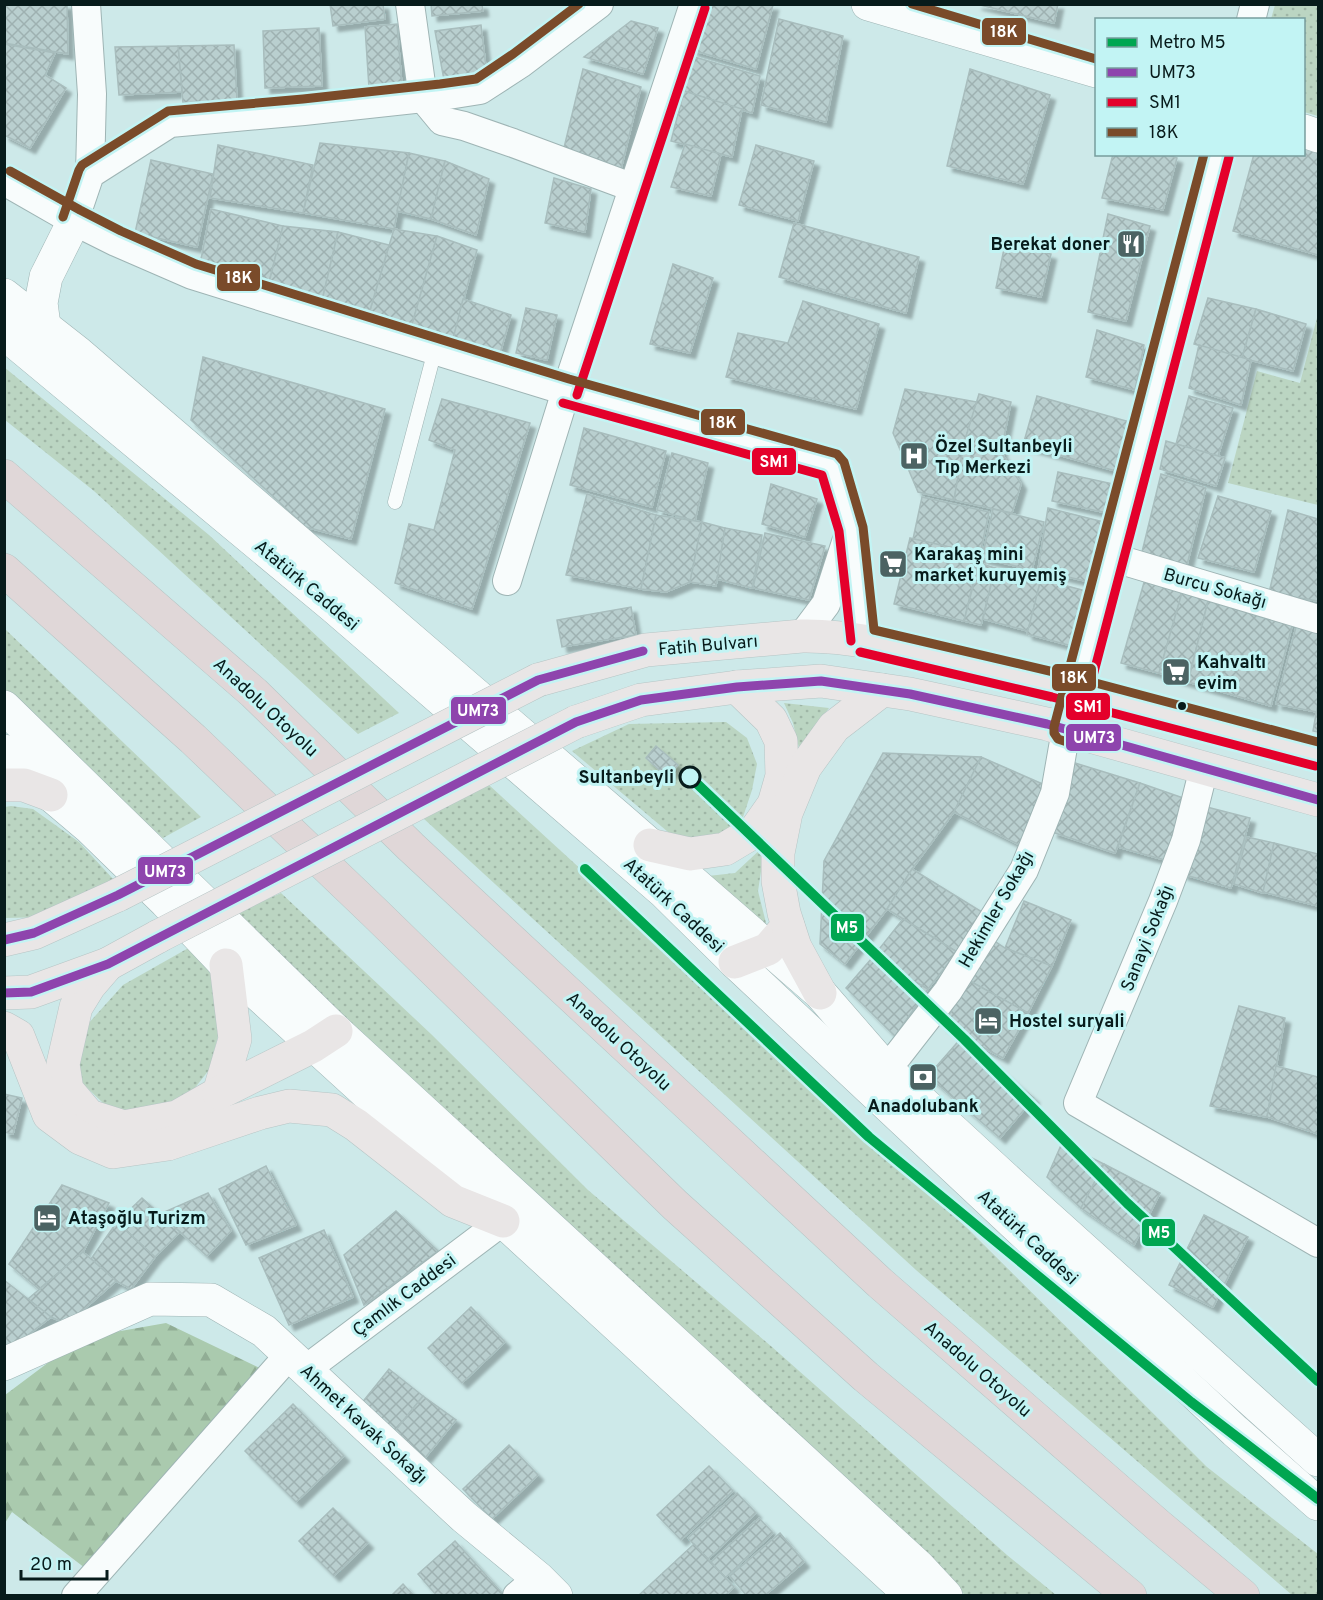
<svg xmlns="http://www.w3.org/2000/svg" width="1323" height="1600" font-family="Overpass,sans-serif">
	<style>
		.grass { fill: url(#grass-dots) }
		.forest { fill: url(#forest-firs) }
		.building { fill: url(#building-cross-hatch); stroke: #a8bdbd; stroke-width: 1.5; filter: url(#shadow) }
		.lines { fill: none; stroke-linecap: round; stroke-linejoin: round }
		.lane-casing { stroke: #9eb4b4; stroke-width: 15 }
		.street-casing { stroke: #9eb4b4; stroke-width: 30 }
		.secondary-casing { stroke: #9eb4b4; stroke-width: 34 }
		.primary-casing { stroke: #b6c5c5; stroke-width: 34 }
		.highway-casing { stroke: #b6c5c5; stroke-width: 34 }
		.lane { stroke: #f8fcfc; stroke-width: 14 }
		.street { stroke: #f8fcfc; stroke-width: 28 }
		.secondary { stroke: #f8fcfc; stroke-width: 33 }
		.primary { stroke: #e9e6e6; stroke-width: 33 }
		.highway { stroke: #e0d7d8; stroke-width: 33 }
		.primary-bridge-casing { stroke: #b6c5c5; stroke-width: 34; stroke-linecap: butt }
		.primary-bridge { stroke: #e9e6e6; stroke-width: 33 }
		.bus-1-casing { stroke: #c2f4f4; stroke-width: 14 }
		.bus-2-casing { stroke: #c2f4f4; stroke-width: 14 }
		.bus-3-casing { stroke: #c2f4f4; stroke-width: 14 }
		.bus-1 { stroke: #8e44ad; stroke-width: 9 }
		.bus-2 { stroke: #e4002b; stroke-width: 9 }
		.bus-3 { stroke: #7a4b2a; stroke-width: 9 }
		.metro-1-casing { stroke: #c2f4f4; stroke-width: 15 }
		.metro-1 { stroke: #00a651; stroke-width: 10 }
		.bus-dot { fill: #071b1b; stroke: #c2f4f4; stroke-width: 2 }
		.stop-dot { fill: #c2f4f4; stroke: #071b1b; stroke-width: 3 }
		.labels { text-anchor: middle; stroke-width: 6; stroke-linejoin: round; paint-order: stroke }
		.poi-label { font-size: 18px; font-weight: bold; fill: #071b1b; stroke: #c2f4f4; text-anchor: start }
		.street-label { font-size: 18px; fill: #071b1b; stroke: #c2f4f4 }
		.stop-label { font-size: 18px; font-weight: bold; fill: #071b1b; stroke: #c2f4f4; text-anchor: end }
		.line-badge { stroke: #c2f4f4; stroke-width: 2 }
		.badge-label { font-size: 16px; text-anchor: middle; font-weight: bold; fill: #fff }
	</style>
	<defs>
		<pattern id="grass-dots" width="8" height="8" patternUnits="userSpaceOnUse" patternTransform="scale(1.5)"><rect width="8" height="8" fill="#bbd5c2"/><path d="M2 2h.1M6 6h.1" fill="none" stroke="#9fb6a6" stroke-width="1.8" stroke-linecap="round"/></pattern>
		<pattern id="forest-firs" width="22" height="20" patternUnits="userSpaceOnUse" patternTransform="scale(1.5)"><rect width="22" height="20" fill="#aacaae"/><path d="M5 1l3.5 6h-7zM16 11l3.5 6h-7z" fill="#91ad95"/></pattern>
		<pattern id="building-cross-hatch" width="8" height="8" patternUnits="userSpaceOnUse" patternTransform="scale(1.5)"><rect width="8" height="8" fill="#b9cfcf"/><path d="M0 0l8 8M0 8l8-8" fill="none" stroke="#9eb1b1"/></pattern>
		<filter id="shadow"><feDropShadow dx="5.5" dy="5.5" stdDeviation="1.5" flood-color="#0004"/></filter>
	</defs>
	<rect width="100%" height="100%" fill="#cde9e9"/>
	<g class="grass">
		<path d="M1275 5H1318V116L1304 112V20L1271 19Z"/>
		<path d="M1318 314V505L1228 483 1257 371 1300 383Z"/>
		<path d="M4 367 209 535 399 713 358 734 94 491 5 420Z"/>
		<path d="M5 629 201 817 163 838 5 696Z"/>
		<path d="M784 703 829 708 799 748 793 723Z"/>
		<path d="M726 722 747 738 757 764 752 790 742 820 725 833 704 841 674 837 572 751 629 724Z"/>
		<path d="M489 785 656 938 967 1228 1207 1467 1318 1554V1595H1292L916 1270 423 818Z"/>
		<path d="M11 806 33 809 79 842 114 880 49 917 5 918V807Z"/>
		<path d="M765 845 758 891 769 935 699 877 735 873Z"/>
		<path d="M281 893 431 1034 588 1190 772 1347 1007 1555 1056 1595H965L235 914Z"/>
		<path d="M192 946 217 984 220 1029 209 1070 194 1089 169 1107 134 1114 104 1104 77 1078 78 1035 123 985Z"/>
	</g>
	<path class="forest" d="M166 1323 274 1375 85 1568 12 1512 5 1523V1395L81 1338Z"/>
	<g class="building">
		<path d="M4 4H67L68 54 4 43Z"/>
		<path d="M330 4H383L385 19 333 26Z"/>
		<path d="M431 4H482L483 11 432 16Z"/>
		<path d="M705 4 773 5 756 69 692 50Z"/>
		<path d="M976 4H1058L1054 23Z"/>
		<path d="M779 19 843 36 826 122 761 105Z"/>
		<path d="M631 21 658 28 643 74 584 57Z"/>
		<path d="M397 24 402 86 369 88 365 27Z"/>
		<path d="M481 25 487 76 444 80 435 31Z"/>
		<path d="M319 28 322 86 265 88 263 31Z"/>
		<path d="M4 44 55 53 45 75 66 88 30 148 4 135Z"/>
		<path d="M234 45 237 100 183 103 178 46Z"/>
		<path d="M178 46 182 92 119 95 115 47Z"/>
		<path d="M691 56 760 76 752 113 684 91Z"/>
		<path d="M583 69 641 87 620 173 562 156Z"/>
		<path d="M970 69 1050 95 1023 184 947 166Z"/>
		<path d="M684 91 742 109 732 157 671 141Z"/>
		<path d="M1304 140 1318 144V255L1233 231 1254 154H1304Z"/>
		<path d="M320 143 409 153 394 229 303 213Z"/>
		<path d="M685 144 721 154 711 196 671 187Z"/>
		<path d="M218 145 313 165 303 213 210 198Z"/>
		<path d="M756 145 814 161 798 221 739 205Z"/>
		<path d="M409 153 445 161 431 219 397 211Z"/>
		<path d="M1113 154H1165L1177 158 1163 210 1102 198Z"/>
		<path d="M151 160 213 174 197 247 135 233Z"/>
		<path d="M445 161 489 179 476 235 431 219Z"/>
		<path d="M554 178 591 189 585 232 545 223Z"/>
		<path d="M211 209 283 226 267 291 199 269Z"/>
		<path d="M1108 214 1150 226 1126 321 1088 312Z"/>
		<path d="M794 223 919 257 906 313 779 277Z"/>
		<path d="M283 226 338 232 321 305 267 291Z"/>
		<path d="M394 229 437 236 411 328 368 317Z"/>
		<path d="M338 232 389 245 368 317 321 305Z"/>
		<path d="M437 236 477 250 452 343 411 328Z"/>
		<path d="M1005 244 1051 254 1041 297 996 288Z"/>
		<path d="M673 264 713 278 690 353 650 344Z"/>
		<path d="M1208 298 1256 309 1242 358 1194 344Z"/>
		<path d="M463 299 511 315 499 357 452 343Z"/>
		<path d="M803 301 879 324 856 409 726 377 738 333 788 343Z"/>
		<path d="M526 308 557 315 547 360 516 353Z"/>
		<path d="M1256 309 1306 324 1293 371 1242 358Z"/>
		<path d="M1097 330 1144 345 1135 390 1086 377Z"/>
		<path d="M1199 345 1251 360 1241 405 1189 388Z"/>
		<path d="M203 357 385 409 351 539 306 527 191 420Z"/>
		<path d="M905 389 977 402 964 443 954 500 918 492 893 433Z"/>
		<path d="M979 394 1011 402 1001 452 964 443Z"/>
		<path d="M1037 396 1137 424 1123 473 1023 445Z"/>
		<path d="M1189 396 1233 408 1218 456 1176 444Z"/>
		<path d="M442 399 530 423 472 609 395 583 409 524 434 530 455 450 429 440Z"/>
		<path d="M584 428 666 451 652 507 570 485Z"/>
		<path d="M1166 441 1225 458 1216 486 1160 469Z"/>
		<path d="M964 443 1001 452 1021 484 1012 513 954 500Z"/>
		<path d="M672 453 708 463 695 521 657 510Z"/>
		<path d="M1058 472 1118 485 1112 514 1052 501Z"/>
		<path d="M1161 474 1206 488 1186 569 1141 556Z"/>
		<path d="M771 484 817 499 805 537 762 524Z"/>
		<path d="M587 494 656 515 641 589 566 575Z"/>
		<path d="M1218 496 1271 511 1254 572 1198 558Z"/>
		<path d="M922 497 989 512 980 554 913 539Z"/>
		<path d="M1048 508 1112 524 1098 584 1038 570Z"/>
		<path d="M993 509 1044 522 1032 570 982 558Z"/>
		<path d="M1288 510 1318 519V601L1269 593Z"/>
		<path d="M656 515 702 522 690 582 666 592 641 589Z"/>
		<path d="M702 522 725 528 716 586 690 582Z"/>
		<path d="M725 528 762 535 752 588 717 579Z"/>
		<path d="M765 533 825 546 809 600 753 588Z"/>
		<path d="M910 538 980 554 964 621 894 604Z"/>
		<path d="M979 563 995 568 981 625 964 621Z"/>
		<path d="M995 568 1041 579 1028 631 983 619Z"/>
		<path d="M1041 579 1086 591 1072 646 1027 634Z"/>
		<path d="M1145 579 1183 589 1159 673 1121 663Z"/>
		<path d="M1183 589 1210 593 1188 682 1159 673Z"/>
		<path d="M1210 593 1295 615 1271 706 1188 682Z"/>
		<path d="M631 607 636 635 562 647 557 620Z"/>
		<path d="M1296 627 1318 631V703L1317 712 1276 704Z"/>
		<path d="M1318 703V732L1313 731Z"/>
		<path d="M656 746 678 765 667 777 646 758Z"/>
		<path d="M883 753 981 757 954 812 912 869 887 909 845 964 820 944 824 861Z"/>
		<path d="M981 757 1054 789 1026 848 954 812Z"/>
		<path d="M1075 763 1140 783 1115 853 1052 832Z"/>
		<path d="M1140 783 1189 800 1172 862 1118 847Z"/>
		<path d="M1199 805 1250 818 1231 888 1182 874Z"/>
		<path d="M1247 837 1274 843 1263 893 1234 884Z"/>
		<path d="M1274 843 1318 854V906L1263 892Z"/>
		<path d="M912 869 982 912 957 952 887 909Z"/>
		<path d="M1024 901 1071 920 1052 966 1005 948Z"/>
		<path d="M903 919 957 952 928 989 872 958Z"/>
		<path d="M990 938 1005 948 1052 966 1028 1013 968 980Z"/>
		<path d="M872 958 928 989 895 1036 846 988Z"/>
		<path d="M968 980 1028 1013 1003 1058 943 1026Z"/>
		<path d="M1239 1006 1285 1018 1267 1117 1210 1106Z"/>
		<path d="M962 1037 1034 1098 1000 1138 928 1076Z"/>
		<path d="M1276 1066 1318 1077V1134L1267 1117Z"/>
		<path d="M4 1094 22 1098 13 1134 4 1132Z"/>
		<path d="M1062 1143 1104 1164 1081 1208 1047 1177Z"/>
		<path d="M1104 1164 1160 1193 1134 1245 1081 1208Z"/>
		<path d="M266 1166 296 1225 246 1245 219 1189Z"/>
		<path d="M62 1185 109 1203 83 1252 39 1289 9 1264Z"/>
		<path d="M208 1193 231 1231 207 1256 160 1214Z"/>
		<path d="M142 1198 180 1232 155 1257 117 1222Z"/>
		<path d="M396 1211 438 1251 364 1305 344 1255Z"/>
		<path d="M1204 1215 1248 1237 1213 1307 1169 1285Z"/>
		<path d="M117 1222 155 1257 131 1289 116 1281 91 1259Z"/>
		<path d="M324 1230 353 1297 289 1325 259 1258Z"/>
		<path d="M83 1252 116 1281 67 1324 51 1317 28 1299Z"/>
		<path d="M4 1280 51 1317 11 1348 4 1343Z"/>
		<path d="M471 1307 505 1342 462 1383 428 1348Z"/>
		<path d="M389 1369 423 1396 395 1431 361 1404Z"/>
		<path d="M423 1396 456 1420 425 1458 395 1431Z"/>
		<path d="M293 1404 344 1456 296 1502 245 1451Z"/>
		<path d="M509 1445 538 1475 492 1519 463 1489Z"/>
		<path d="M709 1466 733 1491 681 1540 657 1515Z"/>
		<path d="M737 1493 756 1513 708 1559 688 1538Z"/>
		<path d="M333 1508 368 1543 334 1576 299 1541Z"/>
		<path d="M759 1518 773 1533 725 1578 711 1562Z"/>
		<path d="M780 1533 804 1562 764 1596H747L730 1576Z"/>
		<path d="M455 1541 503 1594 501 1596H437L418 1574Z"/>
		<path d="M694 1544 734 1587 725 1596H638Z"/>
		<path d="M403 1584 414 1596H391Z"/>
	</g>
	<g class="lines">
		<g class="lane-casing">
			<path id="lane" d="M395 502 435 350"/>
		</g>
		<g class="street-casing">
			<g id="street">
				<path d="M86 4 92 94 90 174"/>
				<path d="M410 4 423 98 442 121 464 126 513 143 634 188"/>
				<path d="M1251 20 1255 4"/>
				<path d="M4 181 74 221 116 242 192 275 566 391 832 465 851 529 863 640"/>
				<path d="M74 221 90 174 170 123 304 111 442 96 480 90 520 64 599 4"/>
				<path d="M1111 557 1318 619"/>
				<path d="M507 581 566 391 694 4"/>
				<path d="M802 636 826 604 847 539"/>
				<path d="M1204 768 1186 840 1163 901 1078 1103 1318 1243"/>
				<path d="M886 1069 899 1054 948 991 1024 870 1055 793 1066 730 1217 154"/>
				<path d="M305 1370 503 1221"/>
				<path d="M76 1596 290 1354"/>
				<path d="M517 1596 538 1578"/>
			</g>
		</g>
		<g class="secondary-casing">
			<g id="secondary">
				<path d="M868 4 1096 71"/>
				<path d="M1304 131 1318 136"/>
				<path d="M4 295 78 353 619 818 820 993 886 1069 1021 1193 1318 1460"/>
				<path d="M44 326 41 303 46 277 74 221"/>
				<path d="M4 333 334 607 664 892 735 962 1235 1431 1318 1504"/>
				<path d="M4 707 336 1031 919 1567 946 1596"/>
				<path d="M4 751 51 795 90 828 166 902 226 965 449 1168 503 1221 912 1596"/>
				<path d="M4 1364 150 1299 211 1300 264 1331 464 1517 538 1578 556 1596"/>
			</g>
		</g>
		<g class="primary-casing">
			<g id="primary">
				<path d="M538 680 646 650 802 636C862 635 921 654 980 667 1093 694 1206 724 1318 754"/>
				<path d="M576 722 641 700 737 687 821 681 910 694 1047 724 1318 800"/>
				<path d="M4 785H24L51 795"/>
				<path d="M650 845 690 854 725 849 755 831 774 804 782 776 781 741 771 720 737 687"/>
				<path d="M4 940 34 933 118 895"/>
				<path d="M735 962 768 949 788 926"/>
				<path d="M108 964 89 986 76 1007 63 1064 67 1090 89 1116 124 1127 177 1117 219 1093 235 1039 226 965"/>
				<path d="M4 993 31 992 108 964 159 936"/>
				<path d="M820 993 795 947 784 913 778 881V853L786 813 805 767 834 727 882 690"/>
				<path d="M4 1028 18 1036 49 1115 80 1138 113 1152 168 1144 260 1113 289 1106 332 1110 356 1125 453 1201 503 1221"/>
				<path d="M219 1093 313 1046 336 1031"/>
			</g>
		</g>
		<g class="highway-casing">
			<g id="highway">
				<path d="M4 476 254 693 411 847 880 1283 1159 1526 1243 1596"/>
				<path d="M4 570 193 739 373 911 675 1205 866 1377 1130 1596"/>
			</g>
		</g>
		<use href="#lane" class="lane"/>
		<use href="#street" class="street"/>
		<use href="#secondary" class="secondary"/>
		<use href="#primary" class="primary"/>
		<use href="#highway" class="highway"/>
		<g class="primary-bridge-casing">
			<g id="primary-bridge">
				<path d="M118 895 538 680"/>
				<path d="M159 936 576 722"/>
			</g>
		</g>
		<use href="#primary-bridge" class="primary-bridge"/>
		<g class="bus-1-casing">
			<g id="bus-1">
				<path d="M4 940 34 933 118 895 538 680 643 651"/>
				<path d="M4 993 31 992 108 964 576 722 641 700 737 687 821 681 910 694 1047 724 1318 800"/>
			</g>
		</g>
		<g class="bus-2-casing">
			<g id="bus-2">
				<path d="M577 395 705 8"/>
				<path d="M563 403 822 475 839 531 851 641"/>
				<path d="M860 652 1052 697 1315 766"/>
				<path d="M1078 733 1229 157"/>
			</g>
		</g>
		<g class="bus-3-casing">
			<g id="bus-3">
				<path d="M912 4 1096 59"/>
				<path d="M10 171 80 210 121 231 196 264 569 379 837 454 844 462 863 527 874 630 1058 673 1318 742"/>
				<path d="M63 217 79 170 82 165 168 111 303 99 440 84 476 79 513 54 579 4"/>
				<path d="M1076 745 1058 739 1054 733V727L1204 154"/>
			</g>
		</g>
		<use href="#bus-1" class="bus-1"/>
		<use href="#bus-2" class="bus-2"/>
		<use href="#bus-3" class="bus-3"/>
		<g class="metro-1-casing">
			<g id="metro-1">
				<path d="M690 777 964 1039 1127 1203 1318 1381"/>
				<path d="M585 869 869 1137 1191 1402 1318 1499"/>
			</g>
		</g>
		<use href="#metro-1" class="metro-1"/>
	</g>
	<defs>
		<g id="restaurant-square" transform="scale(1.5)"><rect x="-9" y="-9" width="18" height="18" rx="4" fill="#4c6363" stroke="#c2f4f4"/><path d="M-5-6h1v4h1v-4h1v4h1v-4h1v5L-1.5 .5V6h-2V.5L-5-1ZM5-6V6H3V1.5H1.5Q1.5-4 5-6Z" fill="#fff"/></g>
		<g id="hospital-square" transform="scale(1.5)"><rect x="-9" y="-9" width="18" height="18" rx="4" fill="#4c6363" stroke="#c2f4f4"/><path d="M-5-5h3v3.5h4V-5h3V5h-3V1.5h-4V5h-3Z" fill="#fff"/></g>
		<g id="supermarket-square" transform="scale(1.5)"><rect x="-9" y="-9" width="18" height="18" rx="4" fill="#4c6363" stroke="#c2f4f4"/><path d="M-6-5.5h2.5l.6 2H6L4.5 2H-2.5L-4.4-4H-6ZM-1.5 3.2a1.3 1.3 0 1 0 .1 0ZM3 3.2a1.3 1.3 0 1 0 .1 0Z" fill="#fff"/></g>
		<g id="hotel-square" transform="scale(1.5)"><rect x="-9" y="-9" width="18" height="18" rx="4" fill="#4c6363" stroke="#c2f4f4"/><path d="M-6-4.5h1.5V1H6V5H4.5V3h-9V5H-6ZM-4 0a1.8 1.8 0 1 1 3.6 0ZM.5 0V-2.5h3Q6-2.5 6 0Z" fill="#fff"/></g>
		<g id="bank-square" transform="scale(1.5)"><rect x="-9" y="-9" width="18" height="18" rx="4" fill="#4c6363" stroke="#c2f4f4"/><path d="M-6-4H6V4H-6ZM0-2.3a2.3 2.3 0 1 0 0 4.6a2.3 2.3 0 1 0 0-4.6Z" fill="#fff"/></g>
	</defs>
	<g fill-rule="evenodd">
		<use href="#restaurant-square" x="1131" y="244"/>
		<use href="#hospital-square" x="914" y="456"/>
		<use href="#supermarket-square" x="893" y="564"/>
		<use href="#supermarket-square" x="1176" y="672"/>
		<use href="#hotel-square" x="988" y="1021"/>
		<use href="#bank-square" x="923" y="1077"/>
		<use href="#hotel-square" x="47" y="1218"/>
	</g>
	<circle class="bus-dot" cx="1182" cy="706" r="5"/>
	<circle class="stop-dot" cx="690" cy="777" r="10"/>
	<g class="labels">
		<g class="poi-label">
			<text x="1110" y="250" text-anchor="end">Berekat doner</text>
			<text x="935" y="452">Özel Sultanbeyli<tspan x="935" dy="21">Tıp Merkezi</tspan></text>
			<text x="914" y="560">Karakaş mini<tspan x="914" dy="21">market kuruyemiş</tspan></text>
			<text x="1197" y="668">Kahvaltı<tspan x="1197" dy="21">evim</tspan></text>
			<text x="1009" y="1027">Hostel suryali</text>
			<text x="923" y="1112" text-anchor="middle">Anadolubank</text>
			<text x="68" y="1224">Ataşoğlu Turizm</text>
		</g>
		<g class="street-label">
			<text transform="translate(307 585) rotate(40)" y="6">Atatürk Caddesi</text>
			<text transform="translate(1215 588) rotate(16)" y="6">Burcu Sokağı</text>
			<text transform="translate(708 645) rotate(-5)" y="6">Fatih Bulvarı</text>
			<text transform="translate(266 707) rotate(43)" y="6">Anadolu Otoyolu</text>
			<text transform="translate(674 905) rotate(43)" y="6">Atatürk Caddesi</text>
			<text transform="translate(996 909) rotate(-60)" y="6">Hekimler Sokağı</text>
			<text transform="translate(1147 938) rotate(-68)" y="6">Sanayi Sokağı</text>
			<text transform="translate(619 1041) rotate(43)" y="6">Anadolu Otoyolu</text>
			<text transform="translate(1028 1237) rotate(43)" y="6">Atatürk Caddesi</text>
			<text transform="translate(404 1295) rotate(-37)" y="6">Çamlık Caddesi</text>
			<text transform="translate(978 1369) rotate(41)" y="6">Anadolu Otoyolu</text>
			<text transform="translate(364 1424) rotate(43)" y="6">Ahmet Kavak Sokağı</text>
		</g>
		<g class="stop-label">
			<text x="674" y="783">Sultanbeyli</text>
		</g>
	</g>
	<g class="line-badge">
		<rect x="981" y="17" width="46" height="29" rx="6" fill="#7a4b2a"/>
		<rect x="216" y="263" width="45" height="29" rx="6" fill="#7a4b2a"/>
		<rect x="700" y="408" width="46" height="28" rx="6" fill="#7a4b2a"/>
		<rect x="751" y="447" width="46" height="29" rx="6" fill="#e4002b"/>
		<rect x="1051" y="663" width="46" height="29" rx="6" fill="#7a4b2a"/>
		<rect x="1065" y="692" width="46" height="29" rx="6" fill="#e4002b"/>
		<rect x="450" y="696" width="57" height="29" rx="6" fill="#8e44ad"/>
		<rect x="1065" y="723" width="57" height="29" rx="6" fill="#8e44ad"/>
		<rect x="137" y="856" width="57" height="29" rx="6" fill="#8e44ad"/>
		<rect x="830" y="913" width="35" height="29" rx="6" fill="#00a651"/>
		<rect x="1141" y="1218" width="35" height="29" rx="6" fill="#00a651"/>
	</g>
	<g class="badge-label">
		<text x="1004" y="37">18K</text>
		<text x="239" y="283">18K</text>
		<text x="723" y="428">18K</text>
		<text x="774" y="467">SM1</text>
		<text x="1074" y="683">18K</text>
		<text x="1088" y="712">SM1</text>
		<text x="478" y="716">UM73</text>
		<text x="1094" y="743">UM73</text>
		<text x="165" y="877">UM73</text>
		<text x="847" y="933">M5</text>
		<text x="1159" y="1238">M5</text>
	</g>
	<rect width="1323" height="1600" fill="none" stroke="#071b1b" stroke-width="12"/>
	<rect x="1095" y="18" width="210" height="138" fill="#c2f4f4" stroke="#779d9d" stroke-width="1.5"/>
	<rect x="1107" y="38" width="30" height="9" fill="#00a651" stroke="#779d9d" stroke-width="1.5"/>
	<text x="1149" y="48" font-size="18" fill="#071b1b">Metro M5</text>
	<rect x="1107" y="68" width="30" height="9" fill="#8e44ad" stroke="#779d9d" stroke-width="1.5"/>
	<text x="1149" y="78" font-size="18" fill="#071b1b">UM73</text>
	<rect x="1107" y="98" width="30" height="9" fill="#e4002b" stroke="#779d9d" stroke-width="1.5"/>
	<text x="1149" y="108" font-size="18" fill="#071b1b">SM1</text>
	<rect x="1107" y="128" width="30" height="9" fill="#7a4b2a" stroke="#779d9d" stroke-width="1.5"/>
	<text x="1149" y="138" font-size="18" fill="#071b1b">18K</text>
	<path d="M21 1570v9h86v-9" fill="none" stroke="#071b1b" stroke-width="3"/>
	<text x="30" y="1570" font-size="18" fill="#071b1b" stroke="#c2f4f4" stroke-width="4.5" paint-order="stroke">20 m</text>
</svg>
